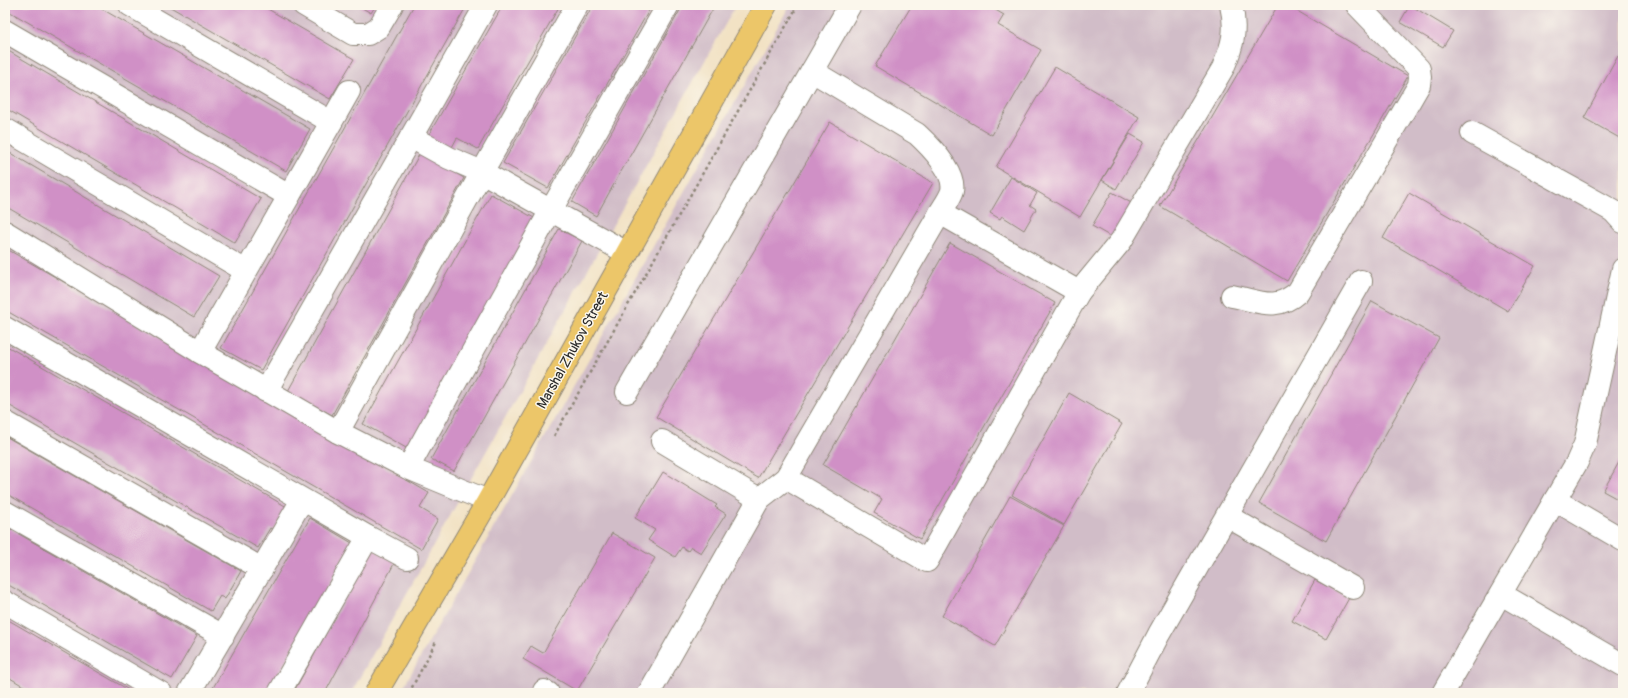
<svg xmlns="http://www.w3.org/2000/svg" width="1628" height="698" font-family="Pangolin,sans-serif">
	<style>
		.industrial { fill: #d1bdc8 }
		.building { fill: #d090c6 }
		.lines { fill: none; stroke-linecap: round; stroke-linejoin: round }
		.minor-casing { stroke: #8e8678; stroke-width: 24 }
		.major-casing { stroke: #8e8678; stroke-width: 24 }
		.path { stroke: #8e8678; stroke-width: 2.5; stroke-dasharray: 3 3; stroke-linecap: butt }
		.minor { stroke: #fff; stroke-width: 22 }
		.major { stroke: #ecc669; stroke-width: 22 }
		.labels { text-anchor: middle; stroke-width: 3; stroke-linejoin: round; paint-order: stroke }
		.street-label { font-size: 14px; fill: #2b2b2b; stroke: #fbf7ec }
	</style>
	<rect width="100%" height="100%" fill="#fbf7ec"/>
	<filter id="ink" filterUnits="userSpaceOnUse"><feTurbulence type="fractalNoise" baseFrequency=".025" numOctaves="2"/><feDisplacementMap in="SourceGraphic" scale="8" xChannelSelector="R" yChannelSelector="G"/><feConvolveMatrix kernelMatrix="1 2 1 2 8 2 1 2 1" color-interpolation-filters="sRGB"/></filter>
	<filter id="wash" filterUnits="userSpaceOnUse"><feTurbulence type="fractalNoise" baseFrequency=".012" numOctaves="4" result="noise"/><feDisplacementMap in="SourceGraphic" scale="16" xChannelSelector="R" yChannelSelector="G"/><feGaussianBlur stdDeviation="0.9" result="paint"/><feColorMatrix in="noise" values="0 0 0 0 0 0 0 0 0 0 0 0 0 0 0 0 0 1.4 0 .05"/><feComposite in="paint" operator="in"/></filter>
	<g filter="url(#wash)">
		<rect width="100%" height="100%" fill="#f2e2c4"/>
		<g class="industrial">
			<path d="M5 5H736L351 693H5Z"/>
			<path d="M790 5H1623V693H400Z"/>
		</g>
		<g id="blocks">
			<g class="building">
				<path d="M5 5H95L310 129 286 171 5 9Z"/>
				<path d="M167 5H261L354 59 330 99Z"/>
				<path d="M357 5H376L371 13Z"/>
				<path d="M414 5H467L261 370 221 348Z"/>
				<path d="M503 5H560L478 149 457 138 451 149 428 136Z"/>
				<path d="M593 5H652L548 188 503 163Z"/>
				<path d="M683 5H715L596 216 572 202Z"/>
				<path d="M912 5H965L969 8 971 5H987L1004 15 998 25 1041 50 992 135 875 66Z"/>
				<path d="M1278 5H1287L1408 76 1287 281 1160 206Z"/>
				<path d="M1410 5 1453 31 1443 47 1400 22Z"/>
				<path d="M5 49 261 199 235 243 5 108Z"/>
				<path d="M1618 56 1623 59V140L1584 118Z"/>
				<path d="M1055 67 1139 117 1080 217 996 167Z"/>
				<path d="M830 122 933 183 758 478 656 417Z"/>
				<path d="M1130 134 1144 142 1116 189 1102 180Z"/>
				<path d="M5 150 219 276 194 317 5 206Z"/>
				<path d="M420 153 464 178 332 415 288 391Z"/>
				<path d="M1011 177 1037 193 1030 205 1036 209 1024 230 1002 216 1000 219 990 213Z"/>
				<path d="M1112 192 1133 204 1113 238 1092 226Z"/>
				<path d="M1409 193 1535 266 1508 311 1383 238Z"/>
				<path d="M491 194 536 219 408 449 363 424Z"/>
				<path d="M559 229 582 241 454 471 431 459Z"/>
				<path d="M950 243 1055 303 920 539 874 513 882 499 823 465Z"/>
				<path d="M5 248 429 493 420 508 438 519 421 549 5 310Z"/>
				<path d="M1372 301 1439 338 1326 541 1259 503Z"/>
				<path d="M5 345 287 507 274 530 270 528 258 548 5 403Z"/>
				<path d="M1069 393 1122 424 1064 525 1012 495Z"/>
				<path d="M5 436 241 571 225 599 220 596 211 611 5 493Z"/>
				<path d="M1623 455V502L1603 491Z"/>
				<path d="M663 472 717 505 715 507 726 514 701 553 691 547 688 551 682 547 675 557 648 540 655 530 635 518Z"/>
				<path d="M1010 496 1064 526 995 646 942 616Z"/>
				<path d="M310 518 352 543 267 693H210Z"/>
				<path d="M5 526 197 636 172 679 5 583Z"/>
				<path d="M612 533 655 558 577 691 523 659 531 646 543 653Z"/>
				<path d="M373 549 395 562 325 693H293Z"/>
				<path d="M1315 580 1349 598 1326 639 1292 621Z"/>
				<path d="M5 618 134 693H35L5 675Z"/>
			</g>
		</g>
	</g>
	<g filter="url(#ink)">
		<use href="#blocks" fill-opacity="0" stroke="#8e8678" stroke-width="1"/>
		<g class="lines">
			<g class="minor-casing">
				<g id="minor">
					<path d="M130 5 331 122"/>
					<path d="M304 5 353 34H368L379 27 392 5"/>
					<path d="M486 5 411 137 449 158 482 172 627 253"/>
					<path d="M850 5 812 71 917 134C930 146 956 172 952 191 950 198 944 206 940 213"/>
					<path d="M5 31 289 196"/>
					<path d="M5 129 246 271"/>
					<path d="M1472 133 1613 211 1623 222"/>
					<path d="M5 232 200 352 349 91"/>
					<path d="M1232 296C1259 301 1276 312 1298 292L1419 85 1420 77 1419 69 1357 5"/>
					<path d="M5 328 368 537 279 693"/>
					<path d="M200 352 338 432 408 468 551 210 668 5"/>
					<path d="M266 391 411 137"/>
					<path d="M627 392 812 71"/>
					<path d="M5 422 262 569"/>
					<path d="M338 432 482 172 577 5"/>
					<path d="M662 441 759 499"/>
					<path d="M408 468 488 501"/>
					<path d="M786 478 927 561 1079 292 1121 241 1223 68C1233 45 1237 30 1231 5"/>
					<path d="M1555 500 1623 540"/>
					<path d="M5 512 223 636"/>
					<path d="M1227 516 1353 588"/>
					<path d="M368 537 407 558"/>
					<path d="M1501 594 1623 665"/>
					<path d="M5 602 161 693"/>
					<path d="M544 691 548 693"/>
					<path d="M189 693 302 500"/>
					<path d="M649 693 759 499 786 478 940 213 1079 292"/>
					<path d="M1128 693 1159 634 1361 281"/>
					<path d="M1443 693 1577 462 1585 444 1623 269"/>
				</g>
			</g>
			<g class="major-casing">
				<path id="major" d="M376 693 488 501 766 5"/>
			</g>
			<g class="path">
				<path d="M554 436 798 5"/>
				<path d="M409 693 437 640"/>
			</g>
			<use href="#minor" class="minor"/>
			<use href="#major" class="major"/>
		</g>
	</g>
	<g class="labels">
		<g class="street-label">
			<text transform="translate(572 350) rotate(-61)" y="5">Marshal Zhukov Street</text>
		</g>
	</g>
	<rect width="1628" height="698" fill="none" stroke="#fbf7ec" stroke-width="20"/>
</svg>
